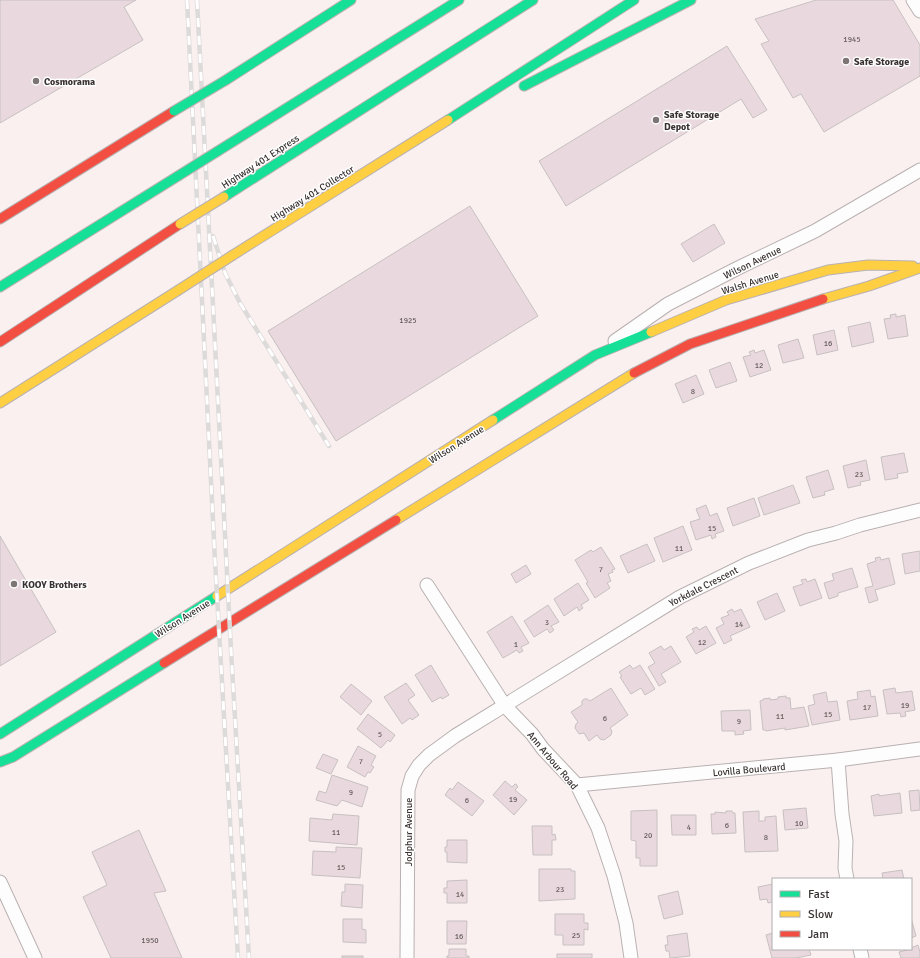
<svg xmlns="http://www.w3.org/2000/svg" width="920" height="958" font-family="Signika,sans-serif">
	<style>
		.building { fill: #e9d9de; stroke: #c7c0c1 }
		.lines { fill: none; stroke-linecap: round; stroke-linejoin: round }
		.street-casing { stroke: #b9b1b1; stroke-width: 15 }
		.fast-casing { stroke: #b9b1b1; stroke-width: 11 }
		.slow-casing { stroke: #b9b1b1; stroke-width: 11 }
		.jam-casing { stroke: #b9b1b1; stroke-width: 11 }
		.street { stroke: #fefdfd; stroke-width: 13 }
		.fast { stroke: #16e098; stroke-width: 9 }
		.slow { stroke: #ffcf43; stroke-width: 9 }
		.jam { stroke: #f24e42; stroke-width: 9 }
		.rail-casing { stroke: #dddada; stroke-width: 4.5 }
		.rail { stroke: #fff; stroke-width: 3; stroke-dasharray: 9; stroke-linecap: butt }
		.fast-bridge-casing { stroke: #b9b1b1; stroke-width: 11; stroke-linecap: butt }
		.slow-bridge-casing { stroke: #b9b1b1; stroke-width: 11; stroke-linecap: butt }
		.fast-bridge { stroke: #16e098; stroke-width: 9 }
		.slow-bridge { stroke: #ffcf43; stroke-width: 9 }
		.poi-dot { fill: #7d7474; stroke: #fff; stroke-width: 1.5 }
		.labels { text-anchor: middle; stroke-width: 3; stroke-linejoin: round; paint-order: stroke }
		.number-label { font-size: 8px; fill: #685e5f }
		.poi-label { font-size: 10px; font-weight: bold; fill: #3a3232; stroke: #fff; text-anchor: start }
		.street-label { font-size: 10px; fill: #3a3232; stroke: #fff }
	</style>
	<rect width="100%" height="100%" fill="#faf0f0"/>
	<g class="building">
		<path d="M0 0H136L124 7 143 40 0 123Z"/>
		<path d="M816 0H893L920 45V76L824 132 801 94 793 98 761 44 769 41 755 19Z"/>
		<path d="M727 46 767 110 753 118 741 99 566 206 539 161Z"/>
		<path d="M470 206 538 316 336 441 268 331Z"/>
		<path d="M714 224 725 243 693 262 681 244Z"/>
		<path d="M896 314V317L905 315 908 336 888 339 884 319 891 318 890 315Z"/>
		<path d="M870 322 874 342 852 347 848 327Z"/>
		<path d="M834 330 838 350 817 355 813 335Z"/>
		<path d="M798 339 804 358 783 363 778 345Z"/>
		<path d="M754 350 755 353 764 350 771 370 750 377 743 357 751 355 749 352Z"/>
		<path d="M730 362 737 381 716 388 709 370Z"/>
		<path d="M696 375 704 394 683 403 675 384Z"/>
		<path d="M904 453 908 472 897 474 898 478 885 480 881 457Z"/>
		<path d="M866 460 870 480 860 482 861 485 848 488 843 466Z"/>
		<path d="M828 470 834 489 824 492 825 495 813 498 806 477Z"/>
		<path d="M793 485 800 503 764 515 758 498Z"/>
		<path d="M754 498 760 516 733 526 727 508Z"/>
		<path d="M706 505 710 516 717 513 724 531 715 534 716 537 712 539 711 535 696 540 690 522 700 519 696 509Z"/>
		<path d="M683 526 692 550 663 562 654 538Z"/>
		<path d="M0 536 56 632 0 666Z"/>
		<path d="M647 544 655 561 628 573 620 556Z"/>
		<path d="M601 547 615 569 612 570 613 572 608 574 611 581 607 583 610 588 595 598 586 583 588 582 575 560 591 550 593 552Z"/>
		<path d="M920 551V571L905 574 902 554Z"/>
		<path d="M880 557 881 560 889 558 895 584 875 590 878 600 869 603 865 588 873 586 867 564 876 561 875 558Z"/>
		<path d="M526 565 531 574 516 583 511 574Z"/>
		<path d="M852 568 858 587 838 593V596L829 599 824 583 834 580 832 574Z"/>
		<path d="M806 579 807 582 815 579 822 598 800 606 793 587 803 584 801 580Z"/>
		<path d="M578 583 589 600 581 605 583 608 579 611 577 607 564 616 554 599Z"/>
		<path d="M777 593 785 611 765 620 757 602Z"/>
		<path d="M548 605 559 622 551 626 554 630 550 633 547 629 534 637 524 621Z"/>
		<path d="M732 609 734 612 741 609 750 627 730 636 732 640 724 644 716 628 724 624 721 618 729 615 727 612Z"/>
		<path d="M512 616 529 643 521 647 523 651 519 653 517 650 503 658 487 632Z"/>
		<path d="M706 626 716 643 696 654 686 637 694 632 692 629 697 627 699 630Z"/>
		<path d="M661 646 664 650 671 646 681 662 661 674 666 682 659 686 648 667 655 663 649 653Z"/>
		<path d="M431 665 449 695 442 699 441 697 432 702 415 675Z"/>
		<path d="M630 665 633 669 640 665 655 689 645 695 641 688 631 694 620 677 622 676 619 672Z"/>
		<path d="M406 683 415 695 408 700 419 715 412 720 410 718 402 724 384 697Z"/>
		<path d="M351 684 372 701 361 715 340 697Z"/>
		<path d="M611 688 628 715 610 728 612 731 611 735 604 740 600 739 597 735 589 741 584 733 579 734 575 728 576 724 578 722 571 712 582 705V701L584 699H587L590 701Z"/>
		<path d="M895 688 896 693 912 691 915 710 905 712 906 716 901 717 900 713 887 714 883 690Z"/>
		<path d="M870 690 871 697 875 696 878 716 850 720 847 701 858 699 857 692Z"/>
		<path d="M826 692 828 702 837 701 840 720 812 725 808 706 815 704 813 695Z"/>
		<path d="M786 696V698H790L791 709 804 707 809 726 785 730V728L766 731 765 730H763L760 701 763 700V699L770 698V700L778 699V697Z"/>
		<path d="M750 710 751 730 743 731 744 734 735 735V731H722L721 711Z"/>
		<path d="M368 714 395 735 390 742 388 740 381 748 357 729Z"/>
		<path d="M358 746 376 756 371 765 374 767 370 773 368 772 365 777 347 767Z"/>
		<path d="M323 754 338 760 331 774 316 768Z"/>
		<path d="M332 775 368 787 362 807 342 800 337 806 316 800 319 791 326 793Z"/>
		<path d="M505 781 512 787 515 784H516L518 787 515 790 527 800 514 815 493 795Z"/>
		<path d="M458 782 484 801 472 816 445 795 450 788 452 790Z"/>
		<path d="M919 790 920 810 911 811 909 791Z"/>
		<path d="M900 793 902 813 874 816 871 796 879 794V796Z"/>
		<path d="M806 808 808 828 785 830 783 810Z"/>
		<path d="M657 810V866H640V858H636V841L631 840V811Z"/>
		<path d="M726 811H732L733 813H735L736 833 712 834 711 814H715V812L726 813Z"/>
		<path d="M759 811V821H765V817L776 816 778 851 745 852 743 812Z"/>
		<path d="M333 814 359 816 357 845 309 841 310 818 332 820Z"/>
		<path d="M671 815H696V835H672Z"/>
		<path d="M532 826H552V835L555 834 556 840H552V855H533Z"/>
		<path d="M139 830 166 891 154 893 182 958H111L83 897 107 885 92 852Z"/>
		<path d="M447 840H467V863L447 862V852H445V847H447Z"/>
		<path d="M336 847 362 848 360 878 312 875 313 851 336 852Z"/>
		<path d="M539 869H571V871H575V899L539 901Z"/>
		<path d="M902 870 904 879H883L882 873Z"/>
		<path d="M467 880V903H447V893H444V888H447V881Z"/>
		<path d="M345 884 363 885 362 908 341 906 342 892H345Z"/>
		<path d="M773 884V902L768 903 767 899 760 900 758 887Z"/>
		<path d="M678 891 683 914 664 919 658 896Z"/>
		<path d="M555 914H584V923H588V930L584 929V945H563V935H555Z"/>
		<path d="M911 918 916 936 911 938Z"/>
		<path d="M343 919H362V929L366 930V943L343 942Z"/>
		<path d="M447 921H467L466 944H447Z"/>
		<path d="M687 933 690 956 670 958 669 951H666L665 945H668L667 936Z"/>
		<path d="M773 933V949H809L811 955 796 958H772L766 935Z"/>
		<path d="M918 945 920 952V958H901L899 952 911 949V948Z"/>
		<path d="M449 949H466V956H469V958H447V956H449Z"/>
		<rect x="557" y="954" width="35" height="4"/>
		<rect x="342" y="956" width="21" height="2"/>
	</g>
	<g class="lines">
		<g class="street-casing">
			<g id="street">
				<path d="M913 0 920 11"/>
				<path d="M615 341 668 304 738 268 815 231 920 170"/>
				<path d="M427 585 505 706 532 734 543 749 577 785 598 828 614 876 626 923 631 958"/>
				<path d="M838 760 842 814 846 841 845 868 847 879"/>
				<path d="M577 785 838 760 920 749"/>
				<path d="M0 882 35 958"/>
				<path d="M860 949 862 958"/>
				<path d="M407 958 408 790 412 776 419 765 429 755 455 736 680 597 749 563 808 540 836 533 860 525 920 510"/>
			</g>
		</g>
		<g class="fast-casing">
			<g id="fast">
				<path d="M226 80 351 0"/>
				<path d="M524 86 691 0"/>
				<path d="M448 120 634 0"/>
				<path d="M218 151 459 0"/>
				<path d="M224 197 533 0"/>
				<path d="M0 287 178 176"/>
				<path d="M493 420 595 355 651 332"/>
				<path d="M0 734 217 596"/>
				<path d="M0 762 13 757 164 663"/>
			</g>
		</g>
		<g class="slow-casing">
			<g id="slow">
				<path d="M233 255 448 120"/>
				<path d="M823 299 869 286 920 268"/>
				<path d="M651 332 726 300 828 270 868 265 913 266"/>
				<path d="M0 403 177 291"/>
				<path d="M396 520 634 373"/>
				<path d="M217 596 493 420"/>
			</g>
		</g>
		<g class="jam-casing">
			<g id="jam">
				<path d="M0 219 174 111"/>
				<path d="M0 342 180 224"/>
				<path d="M634 373 690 344 823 299"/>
				<path d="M164 663 396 520"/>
			</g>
		</g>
		<use href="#street" class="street"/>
		<use href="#fast" class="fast"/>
		<use href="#slow" class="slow"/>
		<use href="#jam" class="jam"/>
		<g class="rail-casing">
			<g id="rail">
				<path d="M187 0 215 561 238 958"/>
				<path d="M197 0 231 650 249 958"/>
				<path d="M213 236 225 273 240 303 329 446"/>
			</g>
		</g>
		<use href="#rail" class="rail"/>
		<g class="fast-bridge-casing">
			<g id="fast-bridge">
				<path d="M174 111 226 80"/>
				<path d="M178 176 218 151"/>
			</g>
		</g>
		<g class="slow-bridge-casing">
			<g id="slow-bridge">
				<path d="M180 224 224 197"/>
				<path d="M177 291 233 255"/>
			</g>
		</g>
		<use href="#fast-bridge" class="fast-bridge"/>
		<use href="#slow-bridge" class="slow-bridge"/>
	</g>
	<g class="poi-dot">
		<circle cx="846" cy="61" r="4"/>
		<circle cx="36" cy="81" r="4"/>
		<circle cx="656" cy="120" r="4"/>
		<circle cx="14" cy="584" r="4"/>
	</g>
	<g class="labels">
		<g class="number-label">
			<text x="852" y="42">1945</text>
			<text x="408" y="323">1925</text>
			<text x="828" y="346">16</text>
			<text x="759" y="368">12</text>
			<text x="693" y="394">8</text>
			<text x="859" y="477">23</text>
			<text x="712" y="531">15</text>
			<text x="679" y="551">11</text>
			<text x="601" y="572">7</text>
			<text x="547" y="625">3</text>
			<text x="739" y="627">14</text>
			<text x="702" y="645">12</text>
			<text x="516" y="647">1</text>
			<text x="905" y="708">19</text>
			<text x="867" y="710">17</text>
			<text x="828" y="717">15</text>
			<text x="780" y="719">11</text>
			<text x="605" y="721">6</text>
			<text x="739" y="724">9</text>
			<text x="380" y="737">5</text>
			<text x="361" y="764">7</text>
			<text x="351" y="795">9</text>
			<text x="513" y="802">19</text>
			<text x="467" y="803">6</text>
			<text x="799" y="826">10</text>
			<text x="727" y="828">6</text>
			<text x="689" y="830">4</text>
			<text x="336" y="835">11</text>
			<text x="648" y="838">20</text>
			<text x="766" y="840">8</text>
			<text x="341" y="870">15</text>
			<text x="560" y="892">23</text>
			<text x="460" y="897">14</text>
			<text x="576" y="938">25</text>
			<text x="459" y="939">16</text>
			<text x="150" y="943">1950</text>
		</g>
		<g class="poi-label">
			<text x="854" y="65">Safe Storage</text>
			<text x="44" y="85">Cosmorama</text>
			<text x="664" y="118">Safe Storage<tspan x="664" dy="12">Depot</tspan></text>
			<text x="22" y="588">KOOY Brothers</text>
		</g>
		<g class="street-label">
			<text transform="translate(260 161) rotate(-33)" y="4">Highway 401 Express</text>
			<text transform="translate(312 193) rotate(-32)" y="4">Highway 401 Collector</text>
			<text transform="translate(752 262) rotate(-26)" y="4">Wilson Avenue</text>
			<text transform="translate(750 282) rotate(-17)" y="4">Walsh Avenue</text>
			<text transform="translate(456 444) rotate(-32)" y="4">Wilson Avenue</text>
			<text transform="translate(703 586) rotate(-27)" y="4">Yorkdale Crescent</text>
			<text transform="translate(182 618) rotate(-32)" y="4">Wilson Avenue</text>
			<text transform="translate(553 760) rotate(50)" y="4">Ann Arbour Road</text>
			<text transform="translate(749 769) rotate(-5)" y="4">Lovilla Boulevard</text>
			<text transform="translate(408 832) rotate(-90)" y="4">Jodphur Avenue</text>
		</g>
	</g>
	<rect x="772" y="878" width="140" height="72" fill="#ffffff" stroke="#b0adad"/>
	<rect x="780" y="891" width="20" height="6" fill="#16e098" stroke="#b0adad"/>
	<text x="808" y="898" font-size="12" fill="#3a3232">Fast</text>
	<rect x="780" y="911" width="20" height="6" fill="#ffcf43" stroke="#b0adad"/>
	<text x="808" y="918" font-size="12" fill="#3a3232">Slow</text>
	<rect x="780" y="931" width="20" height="6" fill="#f24e42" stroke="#b0adad"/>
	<text x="808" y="938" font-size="12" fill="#3a3232">Jam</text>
</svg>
